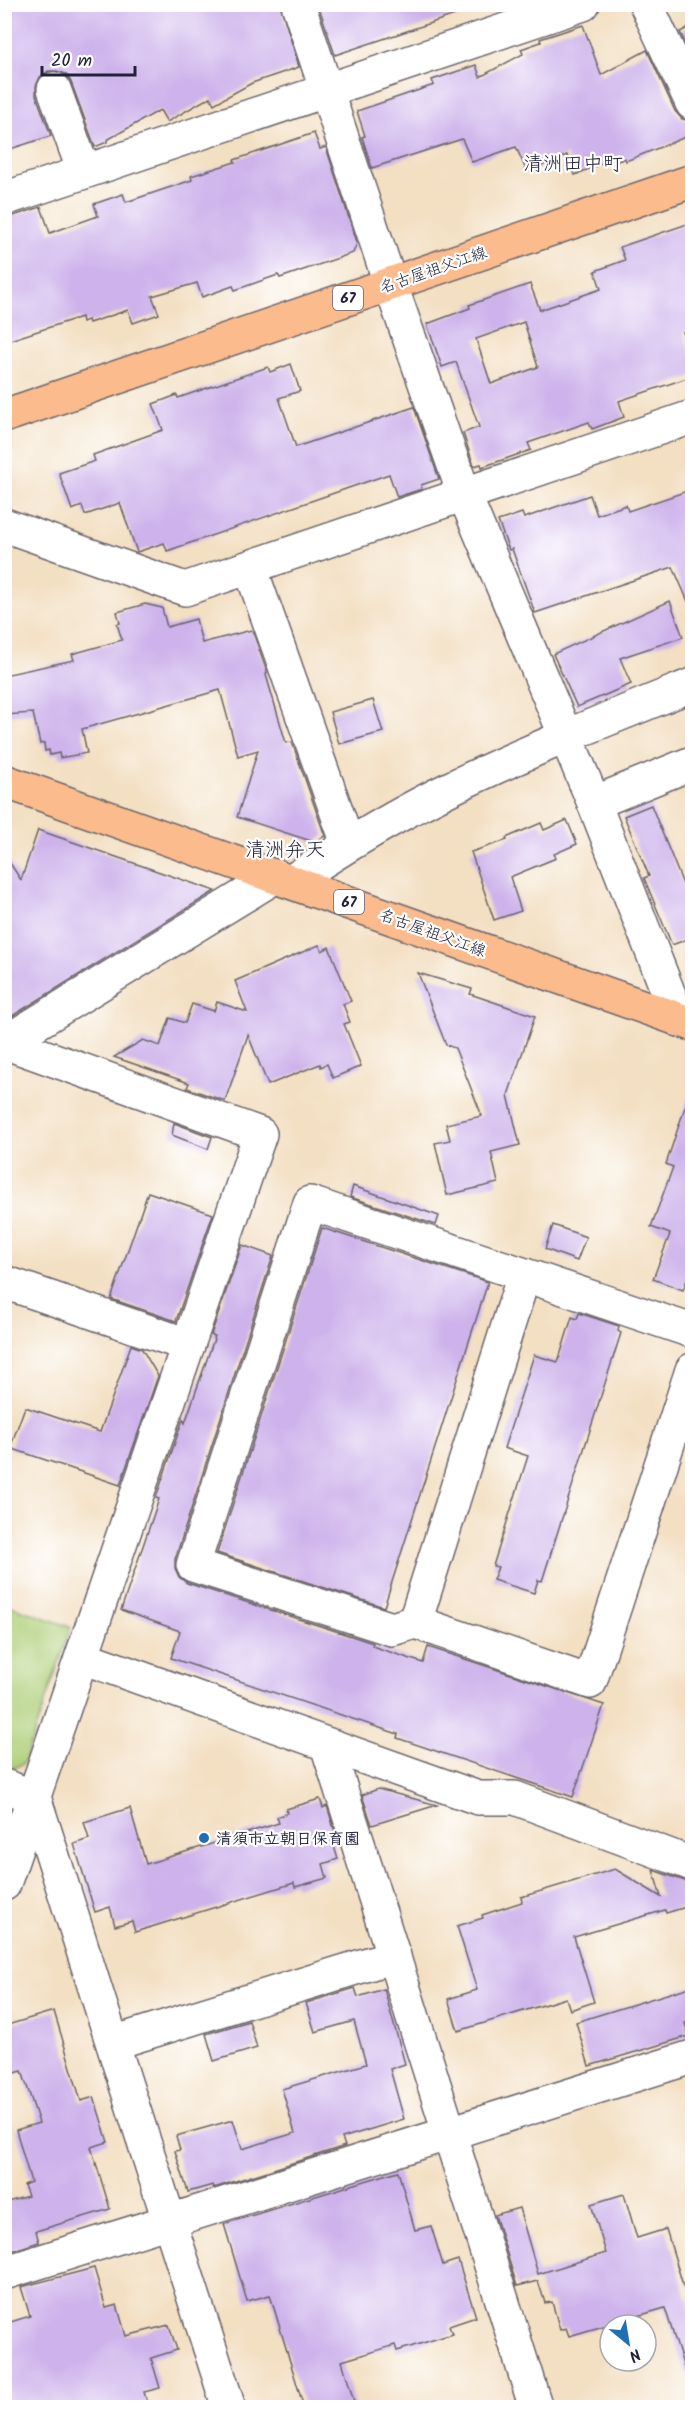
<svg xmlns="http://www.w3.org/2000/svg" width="697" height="2412" font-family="Kalam,'Klee One',sans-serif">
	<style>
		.green { fill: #accd75; stroke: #677858; stroke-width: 1.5 }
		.building { fill: #cdb2eb; fill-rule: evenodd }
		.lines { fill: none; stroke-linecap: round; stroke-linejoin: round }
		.minor-casing { stroke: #6b646a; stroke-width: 36 }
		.major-casing { stroke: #6b646a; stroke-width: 36 }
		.minor { stroke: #fff; stroke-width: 33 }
		.major { stroke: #fbbb8d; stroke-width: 33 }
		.poi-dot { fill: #1f6fb2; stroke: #fff; stroke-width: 2 }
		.labels { text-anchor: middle; stroke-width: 4.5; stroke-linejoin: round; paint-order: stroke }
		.shield { fill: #fff; stroke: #646476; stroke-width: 1.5 }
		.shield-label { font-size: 15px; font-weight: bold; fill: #22223b }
		.street-label { font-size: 16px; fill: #22223b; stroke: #fff }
		.poi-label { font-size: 16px; font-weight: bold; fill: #22223b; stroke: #fff; text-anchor: start }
		.quarter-label { font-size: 20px; fill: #22223b; stroke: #fff }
	</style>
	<rect width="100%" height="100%" fill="#fff"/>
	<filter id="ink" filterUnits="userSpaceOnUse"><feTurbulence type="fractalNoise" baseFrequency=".0167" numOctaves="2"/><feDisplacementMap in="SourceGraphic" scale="12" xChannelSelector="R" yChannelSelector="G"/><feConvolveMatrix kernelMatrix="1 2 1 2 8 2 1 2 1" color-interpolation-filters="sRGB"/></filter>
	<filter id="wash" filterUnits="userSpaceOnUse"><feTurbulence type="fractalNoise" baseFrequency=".008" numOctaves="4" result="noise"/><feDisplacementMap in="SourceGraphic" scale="24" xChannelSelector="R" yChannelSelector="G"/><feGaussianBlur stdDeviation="1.35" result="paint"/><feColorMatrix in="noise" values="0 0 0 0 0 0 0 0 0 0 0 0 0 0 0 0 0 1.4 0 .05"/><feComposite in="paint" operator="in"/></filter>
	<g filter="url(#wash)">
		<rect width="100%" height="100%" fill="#f3dfc2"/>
		<path class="green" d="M5 1604 71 1627 24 1763 12 1769 4 1766Z"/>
		<g id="blocks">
			<g class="building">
				<path d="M4 4H280L299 67 252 83 214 104 210 97 167 122 160 110 107 140V142L95 147 71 82 66 74 57 71H48L40 77 36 86V95L51 136 4 151Z"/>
				<path d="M318 4H473V9L335 55Z"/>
				<path d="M583 25 601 75 647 50 675 111 682 119 693 121V134L626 161 625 158 616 162 614 158 575 175 567 155 527 172 516 147 472 162 462 139 372 168 362 137 365 136 357 111 434 85 432 80 476 65 480 77 523 54 521 49 541 42 540 39Z"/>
				<path d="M693 25V60L680 32Z"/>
				<path d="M314 133 320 149 326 147 357 243 353 253 280 278 278 275 235 290 233 286 202 297 197 283 152 296 159 314 133 323 128 310 89 323 88 320 82 322 81 317 4 342V219L41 207 50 233 98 216 94 204 123 194 126 202 192 180 191 176 235 162 234 160Z"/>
				<path d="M693 222V329L683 332 693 360V376L619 401 624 417 592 429 589 422 528 443 531 450 482 467 481 464 474 466 463 433 479 427 456 362 442 367 427 324 470 308 469 305 530 284 540 310 601 289 595 271 625 260 620 247ZM524 322 538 367 491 384 476 339Z"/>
				<path d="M291 364 300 391 279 398 296 447 414 407 439 479 421 485 422 489 397 497 389 474 167 551 164 543 137 552 120 503 85 515 82 506 72 510 59 473 95 461 93 455 163 430 153 404 177 395 178 398 268 367 270 372Z"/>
				<path d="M693 489V613L673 567 535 613 512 549 509 550 498 521 522 513 524 518 590 495 597 515 626 505 628 511Z"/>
				<path d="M670 601 683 637 620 658 631 684 577 707 553 654Z"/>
				<path d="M145 604 162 608 167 627 196 619 202 643 251 630 253 632 267 672 266 675 286 743 292 742 325 836 314 842 237 817 258 750 238 756 220 690 82 729 87 753 60 758 59 753 50 755 49 750 45 751 44 743 40 744 33 713 4 715V675L74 660 72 654 122 640 117 624 120 623 117 612Z"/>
				<path d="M373 700 383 732 339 744 330 712Z"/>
				<path d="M651 805 687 894 693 891V937L672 945 644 878 649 876 624 816Z"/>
				<path d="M567 820 577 844 554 854 556 858 510 877 521 911 494 920 471 852 507 840 506 838 541 823 544 830Z"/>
				<path d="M38 830 215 891 4 1021V854L21 880Z"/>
				<path d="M319 945 322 951 329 947 351 1001 343 1004 350 1022 344 1024 361 1066 333 1078 327 1064 321 1067 320 1064 268 1085 248 1035 225 1101 187 1088 189 1083 114 1057 143 1040 160 1046 170 1018 185 1023 192 1004 214 1011 217 1002 247 1012 235 981Z"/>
				<path d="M418 973 472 989 470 994 535 1016 508 1095 520 1145 491 1152 498 1183 447 1195 435 1143 450 1140 446 1124 482 1116 455 1048 446 1045Z"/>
				<path d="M688 1098 693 1099V1265L683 1290 653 1279 670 1234 651 1227 673 1167 666 1164Z"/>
				<path d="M174 1123 212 1137 208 1149 172 1135Z"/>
				<path d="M353 1186 439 1216 436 1225 350 1197Z"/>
				<path d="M148 1192 213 1214 176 1321 111 1299Z"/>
				<path d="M553 1225 586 1237 577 1261 545 1249Z"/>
				<path d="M322 1228 488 1282 384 1607 217 1553Z"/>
				<path d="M242 1245 273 1256 175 1559V1568L179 1577 187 1583 373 1643 372 1646 423 1663 428 1647 604 1705 573 1797 397 1738 398 1734 171 1658 180 1631 121 1610 159 1499 156 1498 183 1419 185 1423 215 1336 211 1335Z"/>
				<path d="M579 1313 619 1326 618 1331 621 1333 542 1581 538 1580 534 1593 493 1580 498 1567 493 1566 528 1456 504 1448 534 1355 558 1362 572 1317 577 1319Z"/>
				<path d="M131 1345 142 1349 158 1376 120 1485 10 1448 25 1407 100 1432Z"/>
				<path d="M378 1789 437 1805 372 1825 362 1795Z"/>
				<path d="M320 1799 323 1808 327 1806 336 1835 331 1837 338 1859 323 1864 327 1878 295 1887 294 1883 135 1932 132 1921 115 1926 110 1907 95 1912 74 1844 89 1839 84 1822 130 1808 146 1864 279 1823 277 1817 287 1813 286 1809Z"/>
				<path d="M615 1869 661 1897 653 1870 688 1882 693 1905 666 1913 665 1910 574 1937 594 2002 570 2010 566 1998 458 2031 448 1999 477 1990 457 1926 483 1918 482 1915 522 1902 521 1897Z"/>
				<path d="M693 1986V2021L685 2023 689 2036 589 2066 576 2022Z"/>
				<path d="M355 1988 358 1997 384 1989 405 2064 390 2069 404 2119 342 2138 345 2146 214 2188 213 2185 188 2192 175 2151 180 2150 176 2136 233 2120 242 2149 295 2133 282 2089 366 2064 354 2021 315 2032 306 2003Z"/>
				<path d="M54 2011 81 2101 94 2097 108 2142 91 2147 110 2209 36 2231 39 2242 11 2251 9 2247 4 2249V2203L28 2196 24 2185 31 2182 16 2130 39 2123 22 2071 4 2076V2026Z"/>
				<path d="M249 2021 257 2048 214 2061 206 2034Z"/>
				<path d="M398 2171 415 2230 431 2226 443 2265 458 2260 476 2317 449 2326 452 2334 397 2351 395 2345 342 2361 356 2408H304L270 2295 247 2301 224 2224Z"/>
				<path d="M624 2194 637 2238 666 2229 693 2318V2372L686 2374 665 2308 569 2336 566 2328 560 2330 552 2302 545 2303 538 2281 517 2286 495 2215 519 2208 538 2274 606 2253 591 2204Z"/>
				<path d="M94 2268 106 2308 117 2305 126 2336 169 2325 177 2350 151 2358 160 2388 144 2392 149 2408H4V2324L30 2316 21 2287Z"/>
			</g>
		</g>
	</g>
	<g filter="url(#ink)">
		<use href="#blocks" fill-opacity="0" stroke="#6b646a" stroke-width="1.5"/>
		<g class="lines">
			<g class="minor-casing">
				<g id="minor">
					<path d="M298 4 390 283 464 494 594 803 679 1020"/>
					<path d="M646 4 692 103"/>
					<path d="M54 89 84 172"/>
					<path d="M4 199 583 4"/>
					<path d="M4 525 185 589 692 417"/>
					<path d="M250 567 348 844"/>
					<path d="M594 803 692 763"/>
					<path d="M292 881C342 848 394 816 449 789 529 750 610 718 692 685"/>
					<path d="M4 1042 260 1134 4 1884"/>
					<path d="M4 1043 276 876"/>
					<path d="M524 1275 415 1622 590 1682 692 1370"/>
					<path d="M4 1282 188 1345"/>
					<path d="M415 1622 392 1629 193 1565 310 1203 692 1331"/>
					<path d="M82 1657 478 1798H515L692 1864"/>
					<path d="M327 1745 536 2408"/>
					<path d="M4 1786 34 1797"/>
					<path d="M34 1797 229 2408"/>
					<path d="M113 2043 394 1956"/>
					<path d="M4 2273 692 2057"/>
				</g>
			</g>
			<g class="major-casing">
				<g id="major">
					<path d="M4 416 692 181"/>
					<path d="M4 781 692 1024"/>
				</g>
			</g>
			<use href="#minor" class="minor"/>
			<use href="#major" class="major"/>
		</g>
	</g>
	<circle class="poi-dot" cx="204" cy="1838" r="6"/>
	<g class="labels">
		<g class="shield">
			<rect x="333" y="286" width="30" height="24" rx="4.5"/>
			<rect x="334" y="890" width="30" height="24" rx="4.5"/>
		</g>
		<g class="shield-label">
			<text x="348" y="303">67</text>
			<text x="349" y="907">67</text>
		</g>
		<g class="street-label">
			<text transform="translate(433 269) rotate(-19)" y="6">名古屋祖父江線</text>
			<text transform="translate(433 932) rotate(20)" y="6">名古屋祖父江線</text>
		</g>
		<g class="poi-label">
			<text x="216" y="1844">清須市立朝日保育園</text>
		</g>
		<g class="quarter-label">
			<text x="573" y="170">清洲田中町</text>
			<text x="285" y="856">清洲弁天</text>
		</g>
	</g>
	<rect width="697" height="2412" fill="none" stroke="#fff" stroke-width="24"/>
	<g transform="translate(628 2343) rotate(150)"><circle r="28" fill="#ffffff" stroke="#a7a7b1" stroke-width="1.5"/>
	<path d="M0-4.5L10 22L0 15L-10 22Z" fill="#1f6fb2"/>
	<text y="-9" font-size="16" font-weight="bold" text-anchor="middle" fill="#22223b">N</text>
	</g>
	<path d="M42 66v9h93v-9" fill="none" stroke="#22223b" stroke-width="3"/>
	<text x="51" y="66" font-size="18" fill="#22223b" stroke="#ffffff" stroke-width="4.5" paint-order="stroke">20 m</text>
</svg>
